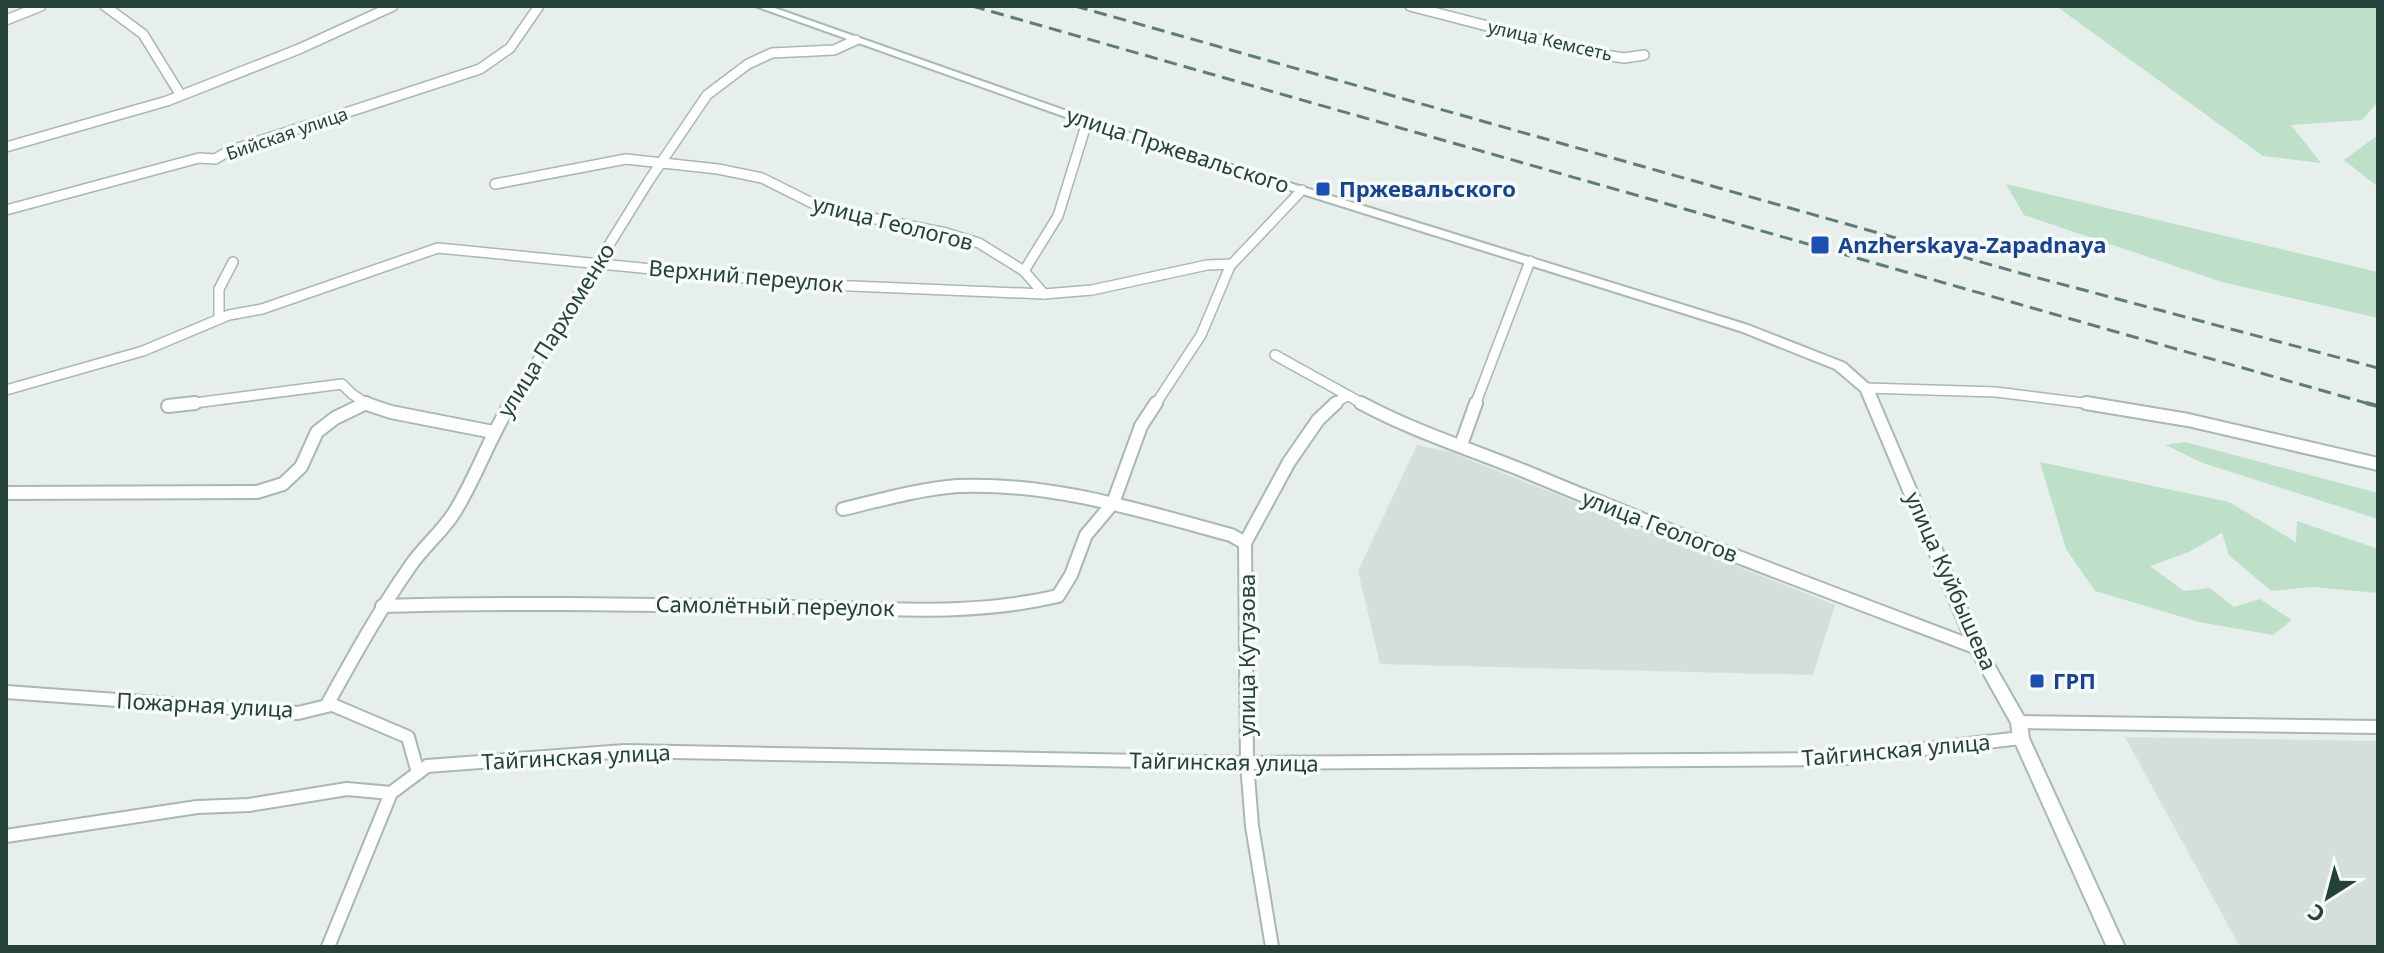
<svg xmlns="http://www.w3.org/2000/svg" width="2384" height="953" font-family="'Noto Sans',sans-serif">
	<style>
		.built { fill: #d4dfda }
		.green { fill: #bfe0c8 }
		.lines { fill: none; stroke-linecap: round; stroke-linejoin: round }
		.street-far1-casing { stroke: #a8b8b2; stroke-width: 12 }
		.street-casing { stroke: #a8b8b2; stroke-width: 16 }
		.secondary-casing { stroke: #a4bbb3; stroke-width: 4 }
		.street-far1 { stroke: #fff; stroke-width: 9 }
		.street { stroke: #fff; stroke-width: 12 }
		.secondary { fill: #fff; fill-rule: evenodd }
		.rail-far1 { stroke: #5f7d75; stroke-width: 3; stroke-dasharray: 13 7; stroke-linecap: butt }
		.rail { stroke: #5f7d75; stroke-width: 4; stroke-dasharray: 18 9; stroke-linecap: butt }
		.transit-dot { fill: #1a4fb4; stroke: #f7fbf9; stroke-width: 3 }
		.labels { text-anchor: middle; stroke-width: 7; stroke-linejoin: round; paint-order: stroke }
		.far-street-label { font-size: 18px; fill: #24423a; stroke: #f7fbf9 }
		.street-label { font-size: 22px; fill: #24423a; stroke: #f7fbf9 }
		.transit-label { font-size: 22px; font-weight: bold; fill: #164399; stroke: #f7fbf9; text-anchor: start }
	</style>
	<rect width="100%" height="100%" fill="#e6efeb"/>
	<g class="built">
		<path d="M1417 445 1450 452 1835 605 1813 675 1380 664 1358 571Z"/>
		<path d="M2125 737 2378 741V947H2240Z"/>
	</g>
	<g class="green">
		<path d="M2056 6H2378V102L2362 120 2291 125 2321 163 2263 156Z"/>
		<path d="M2378 135V187L2344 160Z"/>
		<path d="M2006 184 2378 272V318L2222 282 2024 215Z"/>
		<path d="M2185 442 2378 493V519L2203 463 2165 445Z"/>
		<path d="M2040 462 2229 502 2296 542 2297 521 2378 549V593L2313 587 2271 591 2229 555 2222 533 2189 552 2150 566 2184 591 2210 588 2234 607 2260 599 2292 620 2273 635 2199 622 2095 591 2066 549Z"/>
	</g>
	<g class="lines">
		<g class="street-far1-casing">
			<g id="street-far1">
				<path d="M105 6 143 34 180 94"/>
				<path d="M1410 6 1592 53 1624 58 1644 55"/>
				<path d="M6 20 41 6"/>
				<path d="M6 147 167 101 299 49 393 6"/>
				<path d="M495 184 626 159 718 169 762 178 822 208 946 233 979 243 1024 271 1044 294"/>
				<path d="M6 210 199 158 215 159 229 151 480 69 510 48 539 6"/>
				<path d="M1024 271 1058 216 1087 122"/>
				<path d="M219 319V289L233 262"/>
				<path d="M1275 355 1365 405"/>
				<path d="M1866 388 1996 392 2099 405"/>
				<path d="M6 390 143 351 229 315 262 309 438 248 804 284 1044 294 1092 290 1207 265 1232 264 1302 190"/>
				<path d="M179 405 342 384 352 394 369 405"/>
				<path d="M363 405 366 403"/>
				<path d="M510 405 648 182 707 95 748 64 772 53 834 50 856 40"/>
				<path d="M1155 405 1201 335 1231 264"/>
				<path d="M1333 405 1346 396"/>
				<path d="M1475 405 1530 261"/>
			</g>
		</g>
		<g class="street-casing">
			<g id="street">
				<path d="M364 403 391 412 493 432"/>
				<path d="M1361 403C1415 432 1473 450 1529 473 1677 535 1827 591 1977 648"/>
				<path d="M2086 403 2188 420 2378 464"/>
				<path d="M168 406 195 403"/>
				<path d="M1461 445 1476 403"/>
				<path d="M6 493 257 492 283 484 301 467 317 432 335 418 366 403"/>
				<path d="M843 509C881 500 919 489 958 486 1051 482 1142 511 1231 535L1245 543"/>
				<path d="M382 606C518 602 654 605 791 607 880 608 970 617 1058 596L1071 575 1086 535 1113 503 1141 426 1156 403"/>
				<path d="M6 692 298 713 331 705"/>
				<path d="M2019 722 2378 727"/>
				<path d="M418 773 408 737 328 703C354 656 380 609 411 565 424 546 442 532 454 513 476 478 489 438 511 403"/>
				<path d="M6 836 197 807 249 805 347 789 391 793"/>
				<path d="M328 947 391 793 427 766 625 751 1247 763 1837 759 2021 738"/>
				<path d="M1272 947 1252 826 1247 763 1245 543 1289 462 1318 420 1336 403"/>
			</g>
		</g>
		<g class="secondary-casing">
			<path id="secondary" d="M755 6H769L1138 136 1748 325 1845 363 1873 388 1983 645 2027 722 2029 738 2125 947H2107L2013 738 2011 723 1969 648 1861 391 1835 369 1740 331 1130 140Z"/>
		</g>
		<use href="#street-far1" class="street-far1"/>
		<use href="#street" class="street"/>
		<use href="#secondary" class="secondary"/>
		<g class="rail-far1">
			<path d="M972 6 2373 405"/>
			<path d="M1075 6 2027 275 2378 368"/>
		</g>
		<path class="rail" d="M2366 403 2378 406"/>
	</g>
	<g class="transit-dot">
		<rect x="1315" y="181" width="16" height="16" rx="4"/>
		<rect x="1810" y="235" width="20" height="20" rx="4"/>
		<rect x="2029" y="673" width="16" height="16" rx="4"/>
	</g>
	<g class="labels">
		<g class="far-street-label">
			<text transform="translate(1550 41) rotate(13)" y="6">улица Кемсеть</text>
			<text transform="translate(287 134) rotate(-19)" y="6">Бийская улица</text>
		</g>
		<g class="street-label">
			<text transform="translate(1178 150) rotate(18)" y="8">улица Пржевальского</text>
			<text transform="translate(893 223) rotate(14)" y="8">улица Геологов</text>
			<text transform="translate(746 276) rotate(5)" y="8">Верхний переулок</text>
			<text transform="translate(556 330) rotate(-58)" y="8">улица Пархоменко</text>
			<text transform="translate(1660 526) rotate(21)" y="8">улица Геологов</text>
			<text transform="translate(1951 581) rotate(66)" y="8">улица Куйбышева</text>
			<text transform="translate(775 606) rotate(1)" y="8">Самолётный переулок</text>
			<text transform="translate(1247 655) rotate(-90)" y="8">улица Кутузова</text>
			<text transform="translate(205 705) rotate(3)" y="8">Пожарная улица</text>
			<text transform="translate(1896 750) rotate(-5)" y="8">Тайгинская улица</text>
			<text transform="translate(576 757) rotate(-3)" y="8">Тайгинская улица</text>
			<text transform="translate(1224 762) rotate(1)" y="8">Тайгинская улица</text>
		</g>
		<g class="transit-label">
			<text x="1339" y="197">Пржевальского</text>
			<text x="1838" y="253">Anzherskaya-Zapadnaya</text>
			<text x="2053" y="689">ГРП</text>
		</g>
	</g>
	<rect width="2384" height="953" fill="none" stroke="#24423a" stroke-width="16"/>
	<g transform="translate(2328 897) rotate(216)" stroke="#f7fbf9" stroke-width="6" paint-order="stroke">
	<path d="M0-6L14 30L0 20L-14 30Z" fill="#24423a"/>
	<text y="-12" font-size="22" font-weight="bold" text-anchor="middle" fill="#24423a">С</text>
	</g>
</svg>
